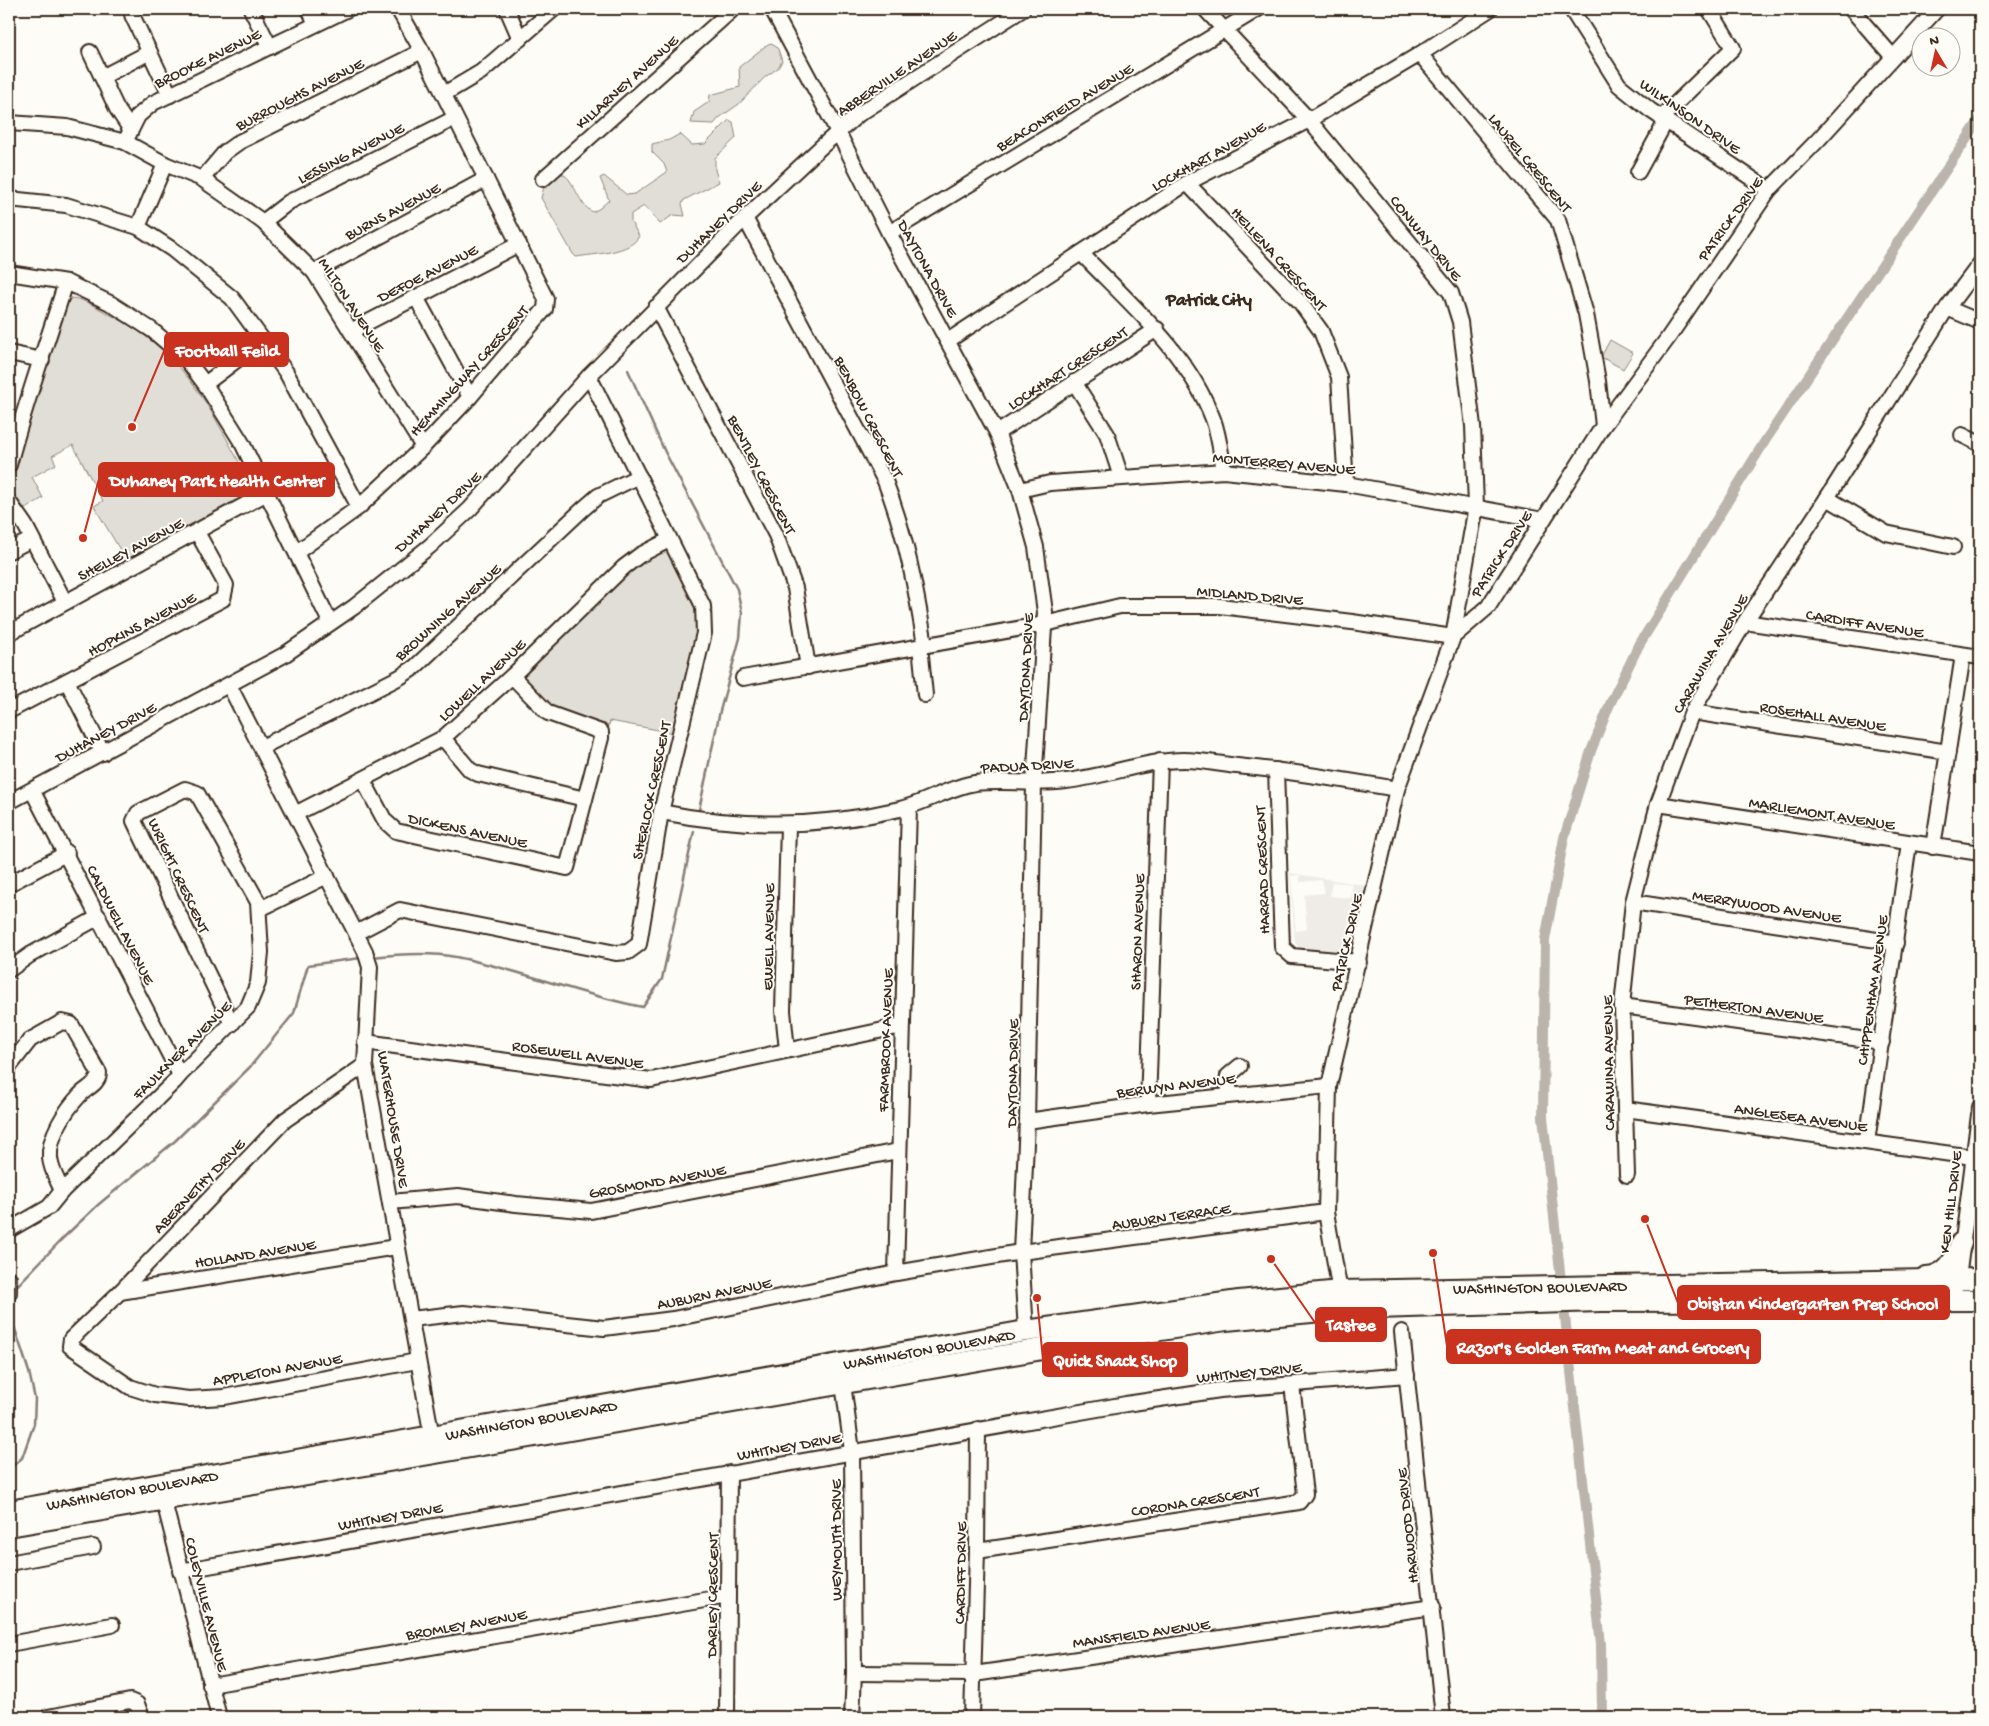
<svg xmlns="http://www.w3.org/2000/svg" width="1989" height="1726" font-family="'Gochi Hand',sans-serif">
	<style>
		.built { fill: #efece7; fill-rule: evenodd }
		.green { fill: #e1ded7; stroke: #8e847a }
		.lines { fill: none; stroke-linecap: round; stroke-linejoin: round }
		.stream { stroke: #887d74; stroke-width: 2.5 }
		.canal { stroke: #bbb4ad; stroke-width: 10 }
		.minor-casing { stroke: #3b2a1e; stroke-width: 18 }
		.highway-casing { stroke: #3b2a1e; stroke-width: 24 }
		.minor { stroke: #fdfcf7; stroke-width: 14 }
		.highway { stroke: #fdfcf7; stroke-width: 20 }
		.labels { text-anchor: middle; stroke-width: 4; stroke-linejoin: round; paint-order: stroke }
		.street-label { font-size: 16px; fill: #3b2a1e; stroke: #fdfcf7 }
		.neighbourhood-label { font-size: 18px; font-weight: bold; fill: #3b2a1e; stroke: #fdfcf7 }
		.leader { fill: none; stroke: #c8321e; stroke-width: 2 }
		.callout-dot { fill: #c8321e; stroke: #fdfcf7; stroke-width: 2 }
		.callout { fill: #c8321e; stroke: #c8321e; stroke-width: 2 }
		.callout-label { font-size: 18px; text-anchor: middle; font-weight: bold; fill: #fff }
	</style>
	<rect width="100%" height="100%" fill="#fdfcf7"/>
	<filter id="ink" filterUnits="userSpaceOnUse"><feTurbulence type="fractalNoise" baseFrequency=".02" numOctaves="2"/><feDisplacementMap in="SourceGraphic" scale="10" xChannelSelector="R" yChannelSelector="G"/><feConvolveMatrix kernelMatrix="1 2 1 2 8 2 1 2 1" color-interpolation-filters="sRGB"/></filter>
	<g filter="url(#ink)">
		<path class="built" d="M1290 873 1370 886 1356 943 1346 953 1303 951 1295 943ZM1300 875V882L1322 880 1325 893 1304 895 1307 929 1296 931 1291 876ZM1332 882 1352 884 1351 898 1330 896Z"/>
		<g class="green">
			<path d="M772 43 778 49 782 61 778 68 765 77 739 104 719 118 714 124 691 123 694 112 709 102 710 95 740 87 739 67 768 44Z"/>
			<path d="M729 120 733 122 736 138 715 158V170L719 182 684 200 682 204 685 216 673 215 660 224 644 206 631 214V222L639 236C631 253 594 254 576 257L573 254 541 198 544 187 560 173C575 177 577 205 593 212L600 208 609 200 600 178 604 176 627 195 635 194 667 172 664 164 652 152V144L669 140 680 134 692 145 705 144Z"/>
			<path d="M73 298C86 300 99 309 111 315 190 355 214 417 254 490L126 560 94 506 103 501 73 445 52 456 56 464 32 477 43 498 25 509 12 492 11 481 67 301Z"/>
			<path d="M1610 340 1633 353 1623 369 1601 357Z"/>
			<path d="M663 551H669L697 604 699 624 674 733 610 721 609 725 553 711 524 679 523 673 644 558Z"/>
		</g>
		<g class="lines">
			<g class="stream">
				<path d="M628 370 665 452 737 589 742 613 740 638 720 711 699 810"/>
				<path d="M372 957C399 954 429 952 456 957 519 969 579 995 643 1007L662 979 694 831"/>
				<path d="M15 1288 63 1238 99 1204 175 1141 250 1067 294 1013 308 965 361 958"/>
				<path d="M9 1469 22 1458 34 1424 35 1399 29 1372 14 1326V1296"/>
			</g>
			<path class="canal" d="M1602 1717 1601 1644 1543 1117 1545 940 1564 838 1591 751 1610 704 1639 645 1765 441 1980 119"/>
			<g class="minor-casing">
				<g id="minor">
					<path d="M251 9 270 47"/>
					<path d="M309 9 316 24"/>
					<path d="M507 9 520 39"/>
					<path d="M772 9 838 132 889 233 997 433 1020 490 1036 547 1045 612 1034 784 1027 1121 1021 1252 1026 1331"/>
					<path d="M1205 9 1309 120 1451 293 1460 322 1473 426 1476 506 1453 637"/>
					<path d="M1571 9 1619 85 1650 110 1769 190"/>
					<path d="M1851 9 1893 57"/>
					<path d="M132 15 170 95"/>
					<path d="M90 52 117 109 131 130"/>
					<path d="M1420 54 1558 220 1586 314 1598 381 1603 426"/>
					<path d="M102 77 150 52"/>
					<path d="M444 94 481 72 554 9"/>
					<path d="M1661 118 1733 48 1709 9"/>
					<path d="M9 123 67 127 125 142 165 164 202 179 263 222 314 272 423 447"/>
					<path d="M125 142 138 116 153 103 348 9"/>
					<path d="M1638 172 1666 121"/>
					<path d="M202 179 225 152 239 142 422 51"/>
					<path d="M543 179 733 9"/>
					<path d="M1187 183 1300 302 1321 331 1339 377 1346 484"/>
					<path d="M9 199 66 205 138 227 173 250 216 285 232 298 286 372 359 507"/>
					<path d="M745 218 885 481C906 535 916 589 925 645"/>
					<path d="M263 222 289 202 455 118"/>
					<path d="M138 227 165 164"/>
					<path d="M889 233 1258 9"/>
					<path d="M1081 253C1130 304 1187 351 1213 419 1219 435 1221 454 1224 471"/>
					<path d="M314 272 486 179"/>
					<path d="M9 273 66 282 110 303 152 330 186 359 205 384 242 443 330 622"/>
					<path d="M416 297 470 397"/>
					<path d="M656 307 776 535 795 588 808 667"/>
					<path d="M1947 308 1980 322"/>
					<path d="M351 331 519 244"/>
					<path d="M949 340 1187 183 1309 120 1420 54 1490 9"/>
					<path d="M9 353 42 360"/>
					<path d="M1074 382 1107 434 1121 477"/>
					<path d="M205 384 263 340"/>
					<path d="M997 433 1157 329"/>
					<path d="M1962 435 1980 444"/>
					<path d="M9 465C25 403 47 343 66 282"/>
					<path d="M1020 490 1050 483 1224 471 1346 484 1543 520"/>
					<path d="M1827 498 1886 533 1953 547"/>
					<path d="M9 502 25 525 65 602"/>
					<path d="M9 551 32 539"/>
					<path d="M297 552 359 507 423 447 470 397 545 309 546 299 422 51 398 9"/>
					<path d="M1745 622 1980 657"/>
					<path d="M9 633 267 493"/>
					<path d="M920 646 925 695"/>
					<path d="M743 678 1045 624 1120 606H1220L1352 622 1453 637"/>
					<path d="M67 681 103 753"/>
					<path d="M229 685 365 951 370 967 365 1065 432 1437"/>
					<path d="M9 711 223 599 226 585 197 532"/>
					<path d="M1692 712 1948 752"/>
					<path d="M443 738 470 770 478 774 585 799"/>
					<path d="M262 747 400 677 415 667 583 509 598 496 639 476"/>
					<path d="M1276 770 1282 947 1292 956 1359 962"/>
					<path d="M363 780 385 821 396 831 567 868 601 738V732L548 713 512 676"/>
					<path d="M32 790 180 1075"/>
					<path d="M9 802 284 655 354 607 430 546 470 509 589 376 745 218 821 147 859 114 1023 9"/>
					<path d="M1658 804 1980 853"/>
					<path d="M661 812C741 828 820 828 900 809 926 803 949 787 975 783 1005 780 1036 785 1066 781 1106 777 1144 760 1184 760 1202 760 1219 764 1237 766 1291 771 1344 780 1397 789"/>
					<path d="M295 814 443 738 512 676 624 567 640 555 669 540"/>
					<path d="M1933 847 1963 655"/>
					<path d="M9 884 67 853"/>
					<path d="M1633 902 1896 943"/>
					<path d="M260 909 327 876"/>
					<path d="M356 933 400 910 616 953 628 952 639 944 661 812 704 633 703 606 589 376"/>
					<path d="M9 970 30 955 99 917"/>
					<path d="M1622 1006 1882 1042"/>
					<path d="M365 1042 651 1080 902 1026"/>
					<path d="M787 1050 783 1011 788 825"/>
					<path d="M365 1065 285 1120 120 1292 71 1339 70 1346 130 1387 155 1395 189 1399 224 1397 417 1361"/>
					<path d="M9 1067 30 1040 62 1022 71 1024 99 1073C99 1084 86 1088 79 1096 66 1110 48 1137 50 1158 51 1170 58 1181 62 1191"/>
					<path d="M1232 1095 1227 1083 1228 1076 1240 1066"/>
					<path d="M1148 1104 1160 761"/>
					<path d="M1625 1109 1973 1157"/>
					<path d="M1027 1121 1148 1104 1329 1086"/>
					<path d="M1867 1142 1909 843"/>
					<path d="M1627 1175 1622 1006 1633 902 1658 804 1692 712 1745 622 1827 498 1947 308 1980 264"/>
					<path d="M390 1202 458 1196 516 1204 591 1211 898 1151"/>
					<path d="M9 1230 49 1207 62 1191 175 1081 180 1075 248 1007 258 983 261 952 258 902 197 793 185 789 138 813 134 821 232 1024"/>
					<path d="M896 1273 909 807"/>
					<path d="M9 1278V1293"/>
					<path d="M120 1292 396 1247"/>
					<path d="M1341 1298 1326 1212 1329 1086 1397 789 1453 637 1488 607 1603 426 1668 338 1769 190 1819 139 1937 9"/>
					<path d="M1950 1301 1958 1279 1980 1107"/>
					<path d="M411 1319 464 1313 604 1328 673 1319 896 1273 1021 1252 1326 1212"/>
					<path d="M1402 1332 1443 1717"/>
					<path d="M842 1376 852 1451 854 1673 852 1717"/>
					<path d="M163 1498 219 1717"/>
					<path d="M977 1551 1299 1502 1305 1494 1292 1385"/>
					<path d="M9 1563 93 1547"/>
					<path d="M180 1571 1126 1404 1220 1390 1407 1375"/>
					<path d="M9 1644 112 1625"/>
					<path d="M854 1673 974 1674 1433 1607"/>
					<path d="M210 1685 728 1596"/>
					<path d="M48 1717 130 1701 137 1704 142 1717"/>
					<path d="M727 1717 729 1473"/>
					<path d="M972 1717 977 1551 978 1429"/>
				</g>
			</g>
			<g class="highway-casing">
				<g id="highway">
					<path d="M1926 1277C1947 1276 1955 1260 1961 1243"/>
					<path d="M9 1511 1026 1331 1239 1301 1340 1291 1980 1279"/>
					<path d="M9 1526 1077 1343 1226 1320 1343 1309 1601 1301 1980 1300"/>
				</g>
			</g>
			<use href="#minor" class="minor"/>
			<use href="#highway" class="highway"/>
		</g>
	</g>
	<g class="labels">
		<g class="street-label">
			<text transform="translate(207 57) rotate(-26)" y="6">BROOKE AVENUE</text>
			<text transform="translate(896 72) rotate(-34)" y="6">ABBERVILLE AVENUE</text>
			<text transform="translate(626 81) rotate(-42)" y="6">KILLARNEY AVENUE</text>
			<text transform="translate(299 93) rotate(-27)" y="6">BURROUGHS AVENUE</text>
			<text transform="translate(1064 106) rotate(-31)" y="6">BEACONFIELD AVENUE</text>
			<text transform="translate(1691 115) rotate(35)" y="6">WILKINSON DRIVE</text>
			<text transform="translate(350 152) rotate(-27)" y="6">LESSING AVENUE</text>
			<text transform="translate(1208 155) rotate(-29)" y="6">LOCKHART AVENUE</text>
			<text transform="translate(1531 162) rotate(51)" y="6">LAUREL CRESCENT</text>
			<text transform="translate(392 210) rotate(-28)" y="6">BURNS AVENUE</text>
			<text transform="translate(1729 218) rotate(-54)" y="6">PATRICK DRIVE</text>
			<text transform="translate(718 221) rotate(-44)" y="6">DUHANEY DRIVE</text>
			<text transform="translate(1427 237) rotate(51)" y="6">CONWAY DRIVE</text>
			<text transform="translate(1280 258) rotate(48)" y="6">HELLENA CRESCENT</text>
			<text transform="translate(929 268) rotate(61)" y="6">DAYTONA DRIVE</text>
			<text transform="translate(427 272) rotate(-27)" y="6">DEFOE AVENUE</text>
			<text transform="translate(353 304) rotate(57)" y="6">MILTON AVENUE</text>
			<text transform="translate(1067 367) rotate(-33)" y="6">LOCKHART CRESCENT</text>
			<text transform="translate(468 370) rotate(-48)" y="6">HEMMINGWAY CRESCENT</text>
			<text transform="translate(870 416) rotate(63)" y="6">BENBOW CRESCENT</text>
			<text transform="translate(1284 462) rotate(5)" y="6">MONTERREY AVENUE</text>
			<text transform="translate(763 474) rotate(63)" y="6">BENTLEY CRESCENT</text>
			<text transform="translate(437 511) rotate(-43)" y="6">DUHANEY DRIVE</text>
			<text transform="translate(130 548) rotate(-28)" y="6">SHELLEY AVENUE</text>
			<text transform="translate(1500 553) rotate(-57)" y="6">PATRICK DRIVE</text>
			<text transform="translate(1250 594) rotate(5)" y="6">MIDLAND DRIVE</text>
			<text transform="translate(447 611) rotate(-42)" y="6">BROWNING AVENUE</text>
			<text transform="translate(1865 622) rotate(9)" y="6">CARDIFF AVENUE</text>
			<text transform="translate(141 623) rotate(-28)" y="6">HOPKINS AVENUE</text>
			<text transform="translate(1709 653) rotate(-60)" y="6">CARAWINA AVENUE</text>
			<text transform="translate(1024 667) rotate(-87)" y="6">DAYTONA DRIVE</text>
			<text transform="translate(481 679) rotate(-43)" y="6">LOWELL AVENUE</text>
			<text transform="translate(1823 715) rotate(9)" y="6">ROSEHALL AVENUE</text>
			<text transform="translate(105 731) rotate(-28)" y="6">DUHANEY DRIVE</text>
			<text transform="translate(1027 764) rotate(-3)" y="6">PADUA DRIVE</text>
			<text transform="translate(650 790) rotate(-78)" y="6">SHERLOCK CRESCENT</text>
			<text transform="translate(1822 812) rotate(9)" y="6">MARLIEMONT AVENUE</text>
			<text transform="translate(468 829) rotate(12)" y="6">DICKENS AVENUE</text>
			<text transform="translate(1261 870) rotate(-92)" y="6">HARRAD CRESCENT</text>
			<text transform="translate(180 875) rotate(65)" y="6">WRIGHT CRESCENT</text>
			<text transform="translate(1767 905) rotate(9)" y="6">MERRYWOOD AVENUE</text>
			<text transform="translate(122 924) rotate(63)" y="6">CALDWELL AVENUE</text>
			<text transform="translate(1136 932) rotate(-88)" y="6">SHARON AVENUE</text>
			<text transform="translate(767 937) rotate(-89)" y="6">EWELL AVENUE</text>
			<text transform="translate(1345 942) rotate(-77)" y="6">PATRICK DRIVE</text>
			<text transform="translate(1871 990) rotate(-82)" y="6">CHIPPENHAM AVENUE</text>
			<text transform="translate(1754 1007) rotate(8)" y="6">PETHERTON AVENUE</text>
			<text transform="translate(884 1040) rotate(-88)" y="6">FARMBROOK AVENUE</text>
			<text transform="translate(181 1049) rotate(-45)" y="6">FAULKNER AVENUE</text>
			<text transform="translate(578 1053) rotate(8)" y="6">ROSEWELL AVENUE</text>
			<text transform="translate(1607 1063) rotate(-91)" y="6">CARAWINA AVENUE</text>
			<text transform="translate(1011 1073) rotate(-89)" y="6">DAYTONA DRIVE</text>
			<text transform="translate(1176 1084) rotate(-7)" y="6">BERWYN AVENUE</text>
			<text transform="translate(1801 1116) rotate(8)" y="6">ANGLESEA AVENUE</text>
			<text transform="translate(395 1119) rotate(81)" y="6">WATERHOUSE DRIVE</text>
			<text transform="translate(657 1180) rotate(-10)" y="6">GROSMOND AVENUE</text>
			<text transform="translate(198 1185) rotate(-46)" y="6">ABERNETHY DRIVE</text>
			<text transform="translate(1949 1202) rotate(-83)" y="6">KEN HILL DRIVE</text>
			<text transform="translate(1171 1215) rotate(-8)" y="6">AUBURN TERRACE</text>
			<text transform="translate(255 1252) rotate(-9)" y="6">HOLLAND AVENUE</text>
			<text transform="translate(1540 1286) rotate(-1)" y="6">WASHINGTON BOULEVARD</text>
			<text transform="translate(714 1292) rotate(-11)" y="6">AUBURN AVENUE</text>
			<text transform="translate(929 1348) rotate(-10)" y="6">WASHINGTON BOULEVARD</text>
			<text transform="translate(277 1368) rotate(-10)" y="6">APPLETON AVENUE</text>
			<text transform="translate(1249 1371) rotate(-6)" y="6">WHITNEY DRIVE</text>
			<text transform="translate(531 1419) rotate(-10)" y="6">WASHINGTON BOULEVARD</text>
			<text transform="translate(789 1445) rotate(-10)" y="6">WHITNEY DRIVE</text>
			<text transform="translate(132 1489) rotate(-10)" y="6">WASHINGTON BOULEVARD</text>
			<text transform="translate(1195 1500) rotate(-9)" y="6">CORONA CRESCENT</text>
			<text transform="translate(390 1515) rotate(-10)" y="6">WHITNEY DRIVE</text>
			<text transform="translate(1406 1526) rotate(-96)" y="6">HARWOOD DRIVE</text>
			<text transform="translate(835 1540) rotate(-90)" y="6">WEYMOUTH DRIVE</text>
			<text transform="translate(959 1573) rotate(-89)" y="6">CARDIFF DRIVE</text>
			<text transform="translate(711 1595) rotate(-89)" y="6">DARLEY CRESCENT</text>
			<text transform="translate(208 1604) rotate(76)" y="6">COLEYVILLE AVENUE</text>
			<text transform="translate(466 1623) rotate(-10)" y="6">BROMLEY AVENUE</text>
			<text transform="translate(1141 1632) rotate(-8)" y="6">MANSFIELD AVENUE</text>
		</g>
		<g class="neighbourhood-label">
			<text x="1209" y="305">Patrick City</text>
		</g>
	</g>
	<path class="leader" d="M132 427L165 349M83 538L99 479M1645 1219L1678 1303M1271 1259L1316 1324M1433 1253L1447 1346M1037 1298L1043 1360"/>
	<g class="callout-dot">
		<circle cx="132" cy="427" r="5"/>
		<circle cx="83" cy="538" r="5"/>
		<circle cx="1645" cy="1219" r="5"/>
		<circle cx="1271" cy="1259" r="5"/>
		<circle cx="1433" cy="1253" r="5"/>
		<circle cx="1037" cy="1298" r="5"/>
	</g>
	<g class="callout">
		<rect x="165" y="333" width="123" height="33" rx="5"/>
		<rect x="99" y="463" width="235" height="33" rx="5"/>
		<rect x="1678" y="1286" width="271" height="33" rx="5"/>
		<rect x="1316" y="1308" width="70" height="33" rx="5"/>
		<rect x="1447" y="1330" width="313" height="33" rx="5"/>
		<rect x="1043" y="1343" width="144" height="33" rx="5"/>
	</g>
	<g class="callout-label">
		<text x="227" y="356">Football Feild</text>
		<text x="217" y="486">Duhaney Park Health Center</text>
		<text x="1813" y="1309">Obistan Kindergarten Prep School</text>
		<text x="1351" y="1330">Tastee</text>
		<text x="1603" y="1353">Razor's Golden Farm Meat and Grocery</text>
		<text x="1115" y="1366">Quick Snack Shop</text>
	</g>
	<rect width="1989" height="1726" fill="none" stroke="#fdfcf7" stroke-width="30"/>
	<rect x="15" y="15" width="1959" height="1696" fill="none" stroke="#3b2a1e" stroke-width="2" filter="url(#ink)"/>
	<g transform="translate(1936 52) rotate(351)"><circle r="24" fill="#fdfcf7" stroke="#afa8a0"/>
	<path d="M0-4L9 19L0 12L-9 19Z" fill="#c8321e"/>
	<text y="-8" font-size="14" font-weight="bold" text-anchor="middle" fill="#3b2a1e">N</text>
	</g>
</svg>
